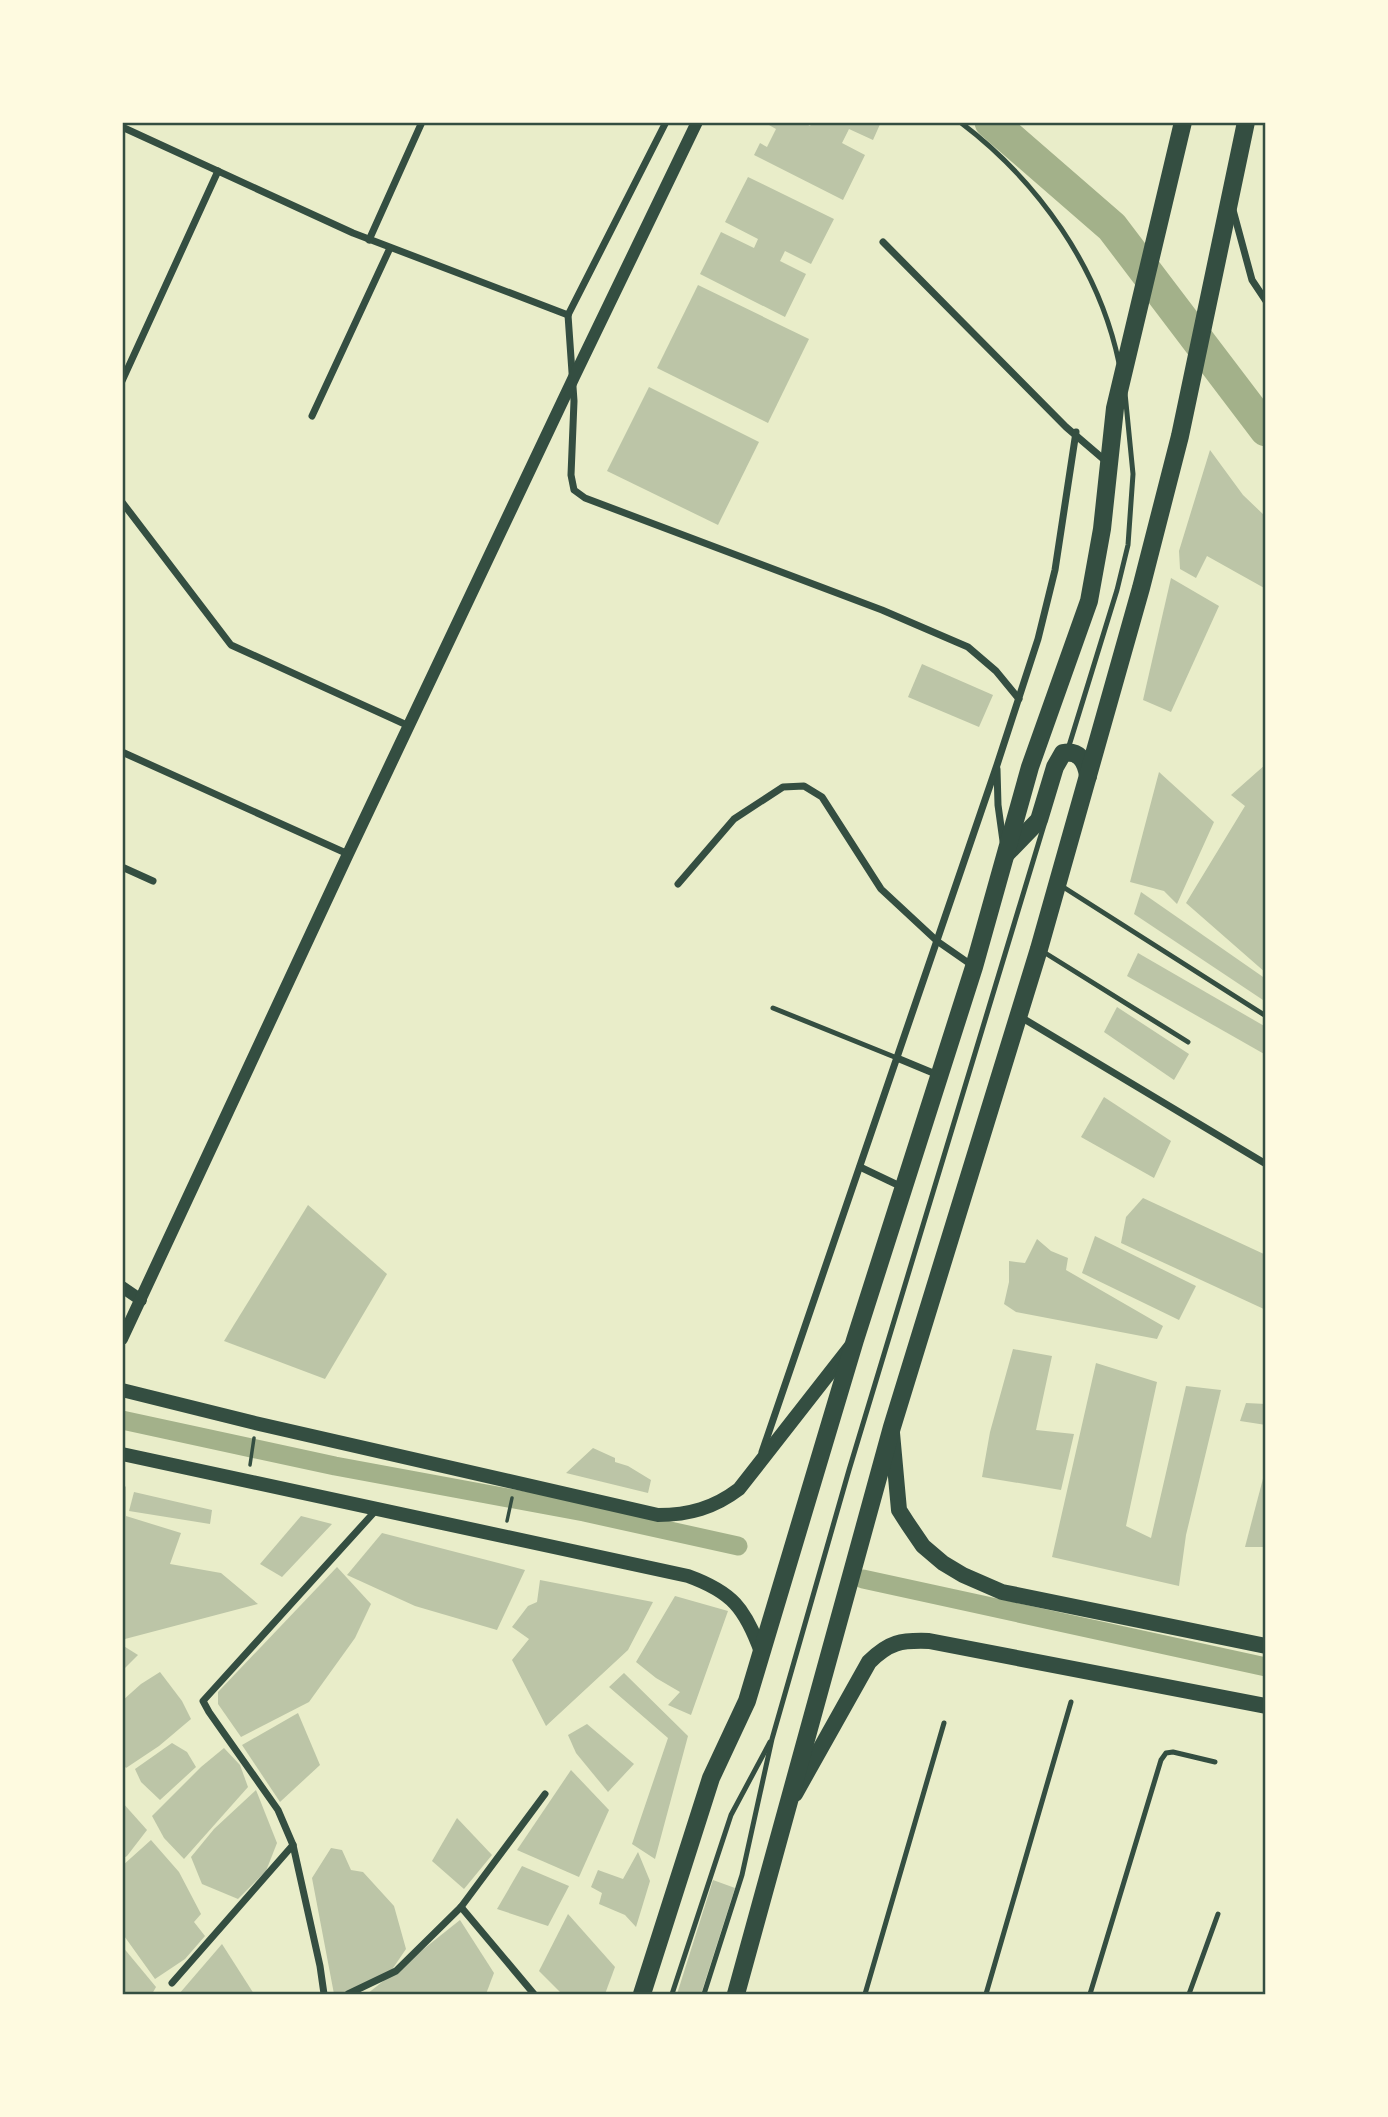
<svg xmlns="http://www.w3.org/2000/svg" width="1388" height="2117" font-family="'Fira Sans Condensed',sans-serif">
	<style>
		.lines { fill: none; stroke-linecap: round; stroke-linejoin: round }
		.canal { stroke: #a3b18a; stroke-width: 19 }
		.river { stroke: #a3b18a; stroke-width: 33 }
		.building { fill: #bcc5a7 }
		.path { stroke: #344e41; stroke-width: 3.5 }
		.service { stroke: #344e41; stroke-width: 5 }
		.minor { stroke: #344e41; stroke-width: 7 }
		.tertiary { stroke: #344e41; stroke-width: 12 }
		.secondary { stroke: #344e41; stroke-width: 14 }
		.primary { stroke: #344e41; stroke-width: 16 }
		.trunk { stroke: #344e41; stroke-width: 18 }
		.neatline { fill: none; stroke: #344e41; stroke-width: 2.5 }
	</style>
	<rect width="100%" height="100%" fill="#e9edc9"/>
	<g class="lines">
		<g class="canal">
			<path d="M122 1420 335 1466 584 1512 738 1546"/>
			<path d="M863 1579 1266 1667"/>
		</g>
		<path class="river" d="M991 122 1112 227 1266 430"/>
	</g>
	<g class="building">
		<path d="M771 122H803L810 126 812 122H881L873 140 849 129 842 143 865 155 843 200 754 155 760 143 767 147 776 129 769 125Z"/>
		<path d="M748 177 834 219 811 264 785 251 780 261 806 274 785 317 700 274 721 232 754 248 758 239 725 222Z"/>
		<path d="M698 285 809 339 768 423 657 368Z"/>
		<path d="M649 387 759 442 718 525 607 471Z"/>
		<path d="M1210 450 1243 495 1266 517V589L1207 556 1196 578 1180 569 1179 551Z"/>
		<path d="M1171 578 1219 606 1171 712 1143 700Z"/>
		<path d="M922 664 993 695 979 727 908 697Z"/>
		<path d="M1266 764V973L1186 903 1245 806 1231 795Z"/>
		<path d="M1159 772 1214 822 1177 904 1164 891 1130 882Z"/>
		<path d="M1141 892 1266 979V1002L1134 914Z"/>
		<path d="M1138 953 1266 1027V1055L1127 976Z"/>
		<path d="M1117 1007 1189 1054 1174 1080 1104 1032Z"/>
		<path d="M1104 1097 1171 1141 1154 1178 1081 1137Z"/>
		<path d="M1143 1198 1266 1255V1310L1121 1243 1126 1217Z"/>
		<path d="M308 1205 387 1274 325 1379 224 1341Z"/>
		<path d="M1095 1236 1196 1286 1179 1320 1082 1273Z"/>
		<path d="M1037 1239 1051 1251 1068 1258 1066 1270 1163 1326 1157 1339 1016 1312 1004 1304 1009 1282V1261L1025 1263Z"/>
		<path d="M1013 1349 1052 1356 1036 1430 1074 1434 1061 1490 982 1477 990 1432Z"/>
		<path d="M1096 1363 1157 1382 1126 1526 1151 1538 1186 1386 1221 1390 1186 1535 1179 1586 1052 1557Z"/>
		<path d="M1246 1403 1266 1404V1425L1240 1421Z"/>
		<path d="M593 1448 615 1458V1462L628 1466 651 1480 648 1493 566 1473Z"/>
		<path d="M1265 1471 1266 1547H1245Z"/>
		<path d="M122 1483 126 1487V1516L181 1533 170 1564 221 1573 258 1604 125 1639 122 1637Z"/>
		<path d="M134 1492 212 1510 210 1524 129 1511Z"/>
		<path d="M301 1516 332 1524 282 1577 260 1564Z"/>
		<path d="M382 1533 525 1570 497 1630 415 1606 347 1575Z"/>
		<path d="M337 1567 371 1604 355 1638 309 1702 241 1737 218 1704V1692Z"/>
		<path d="M540 1580 653 1602 628 1650 546 1726 512 1660 529 1639 512 1627 528 1606 537 1602Z"/>
		<path d="M675 1596 728 1611 691 1715 668 1705 680 1692 656 1678 636 1662Z"/>
		<path d="M122 1645 138 1655 122 1671Z"/>
		<path d="M160 1672 182 1701 191 1719 159 1746 126 1768 122 1763V1701L141 1684Z"/>
		<path d="M624 1673 688 1736 655 1859 632 1844 668 1738 609 1687Z"/>
		<path d="M298 1713 320 1765 280 1802 242 1745Z"/>
		<path d="M587 1724 634 1764 608 1792 576 1753 568 1735Z"/>
		<path d="M172 1743 187 1752 196 1767 160 1800 141 1782 135 1769Z"/>
		<path d="M224 1748 240 1765 248 1787 184 1859 164 1838 152 1816 201 1767Z"/>
		<path d="M571 1770 609 1810 579 1877 517 1850Z"/>
		<path d="M256 1790 277 1843 266 1871 238 1899 202 1884 191 1857 214 1829Z"/>
		<path d="M122 1802 147 1830 127 1856 122 1859Z"/>
		<path d="M457 1818 492 1855 464 1889 432 1861Z"/>
		<path d="M151 1840 179 1872 201 1914 194 1922 205 1936 185 1959 155 1979 122 1933V1866Z"/>
		<path d="M331 1848 342 1850 351 1870 363 1872 394 1906 406 1949 389 1974 348 1994H334L312 1878Z"/>
		<path d="M638 1852 650 1881 636 1927 625 1915 599 1904 602 1893 591 1887 598 1870 623 1879Z"/>
		<path d="M522 1866 569 1886 548 1926 497 1909Z"/>
		<path d="M713 1880 735 1888 701 1994H677Z"/>
		<path d="M568 1914 615 1967 605 1994H562L539 1971Z"/>
		<path d="M460 1920 494 1973 486 1994H367Z"/>
		<path d="M222 1944 254 1994H179Z"/>
		<path d="M122 1946 156 1987 152 1994H122Z"/>
	</g>
	<g class="lines">
		<g class="path">
			<path d="M250 1465 254 1438"/>
			<path d="M507 1521 512 1498"/>
		</g>
		<g class="service">
			<path d="M960 122C1038 181 1099 267 1119 363"/>
			<path d="M1068 749 1117 590 1128 545 1133 474 1125 393"/>
			<path d="M1060 885 1266 1016"/>
			<path d="M1042 951 1188 1042"/>
			<path d="M773 1008 897 1058"/>
			<path d="M672 1994 731 1815 770 1742"/>
			<path d="M704 1994 742 1875 772 1739 849 1470 1044 825"/>
			<path d="M865 1994 944 1723"/>
			<path d="M986 1994 1071 1702"/>
			<path d="M1090 1994 1161 1760 1166 1753 1173 1752 1215 1762"/>
			<path d="M1189 1994 1218 1914"/>
		</g>
		<g class="minor">
			<path d="M122 127 353 233 568 315"/>
			<path d="M1233 210 1252 280 1266 301"/>
			<path d="M369 240 422 122"/>
			<path d="M883 242 1066 427 1108 463"/>
			<path d="M568 315 574 401 571 475 574 490 585 498 882 610 968 647 996 671 1019 699"/>
			<path d="M568 315 666 122"/>
			<path d="M122 381 218 171"/>
			<path d="M312 416 390 248"/>
			<path d="M122 502 231 645 409 726"/>
			<path d="M122 752 348 854"/>
			<path d="M997 769 998 805 1003 841"/>
			<path d="M122 867 153 881"/>
			<path d="M678 884 734 819 783 787 804 786 822 797 881 889 937 941 973 966"/>
			<path d="M1019 1016 1266 1164"/>
			<path d="M897 1058 938 1075"/>
			<path d="M860 1167 902 1187"/>
			<path d="M762 1452 997 765 1038 639 1055 570 1076 432"/>
			<path d="M461 1907 534 1994"/>
			<path d="M172 1983 293 1845"/>
			<path d="M324 1994 320 1966 293 1845 278 1810 209 1712 203 1701 378 1508"/>
			<path d="M348 1994 396 1971 461 1907 545 1794"/>
		</g>
		<g class="tertiary">
			<path d="M122 1287 141 1300"/>
			<path d="M122 1339 348 854 574 377 697 122"/>
		</g>
		<g class="secondary">
			<path d="M122 1390 255 1423 658 1515C689 1515 714 1508 739 1489L850 1347"/>
			<path d="M122 1454 688 1576C732 1592 745 1608 761 1652"/>
		</g>
		<g class="primary">
			<path d="M892 1433 899 1510 908 1524 923 1546 943 1563 963 1575 1002 1592 1266 1646"/>
			<path d="M795 1794 869 1662C889 1642 901 1640 929 1641L1266 1706"/>
		</g>
		<g class="trunk">
			<path d="M1007 853 1039 820 1055 767 1063 753C1079 750 1086 761 1088 776"/>
			<path d="M642 1994 711 1778 747 1701 855 1340 974 967 1030 767 1089 601 1102 529 1115 408 1183 122"/>
			<path d="M736 1994 892 1427 1039 949 1141 588 1180 436 1246 122"/>
		</g>
	</g>
	<rect width="1388" height="2117" fill="none" stroke="#fefae0" stroke-width="248"/>
	<rect x="124" y="124" width="1140" height="1869" class="neatline"/>
</svg>
